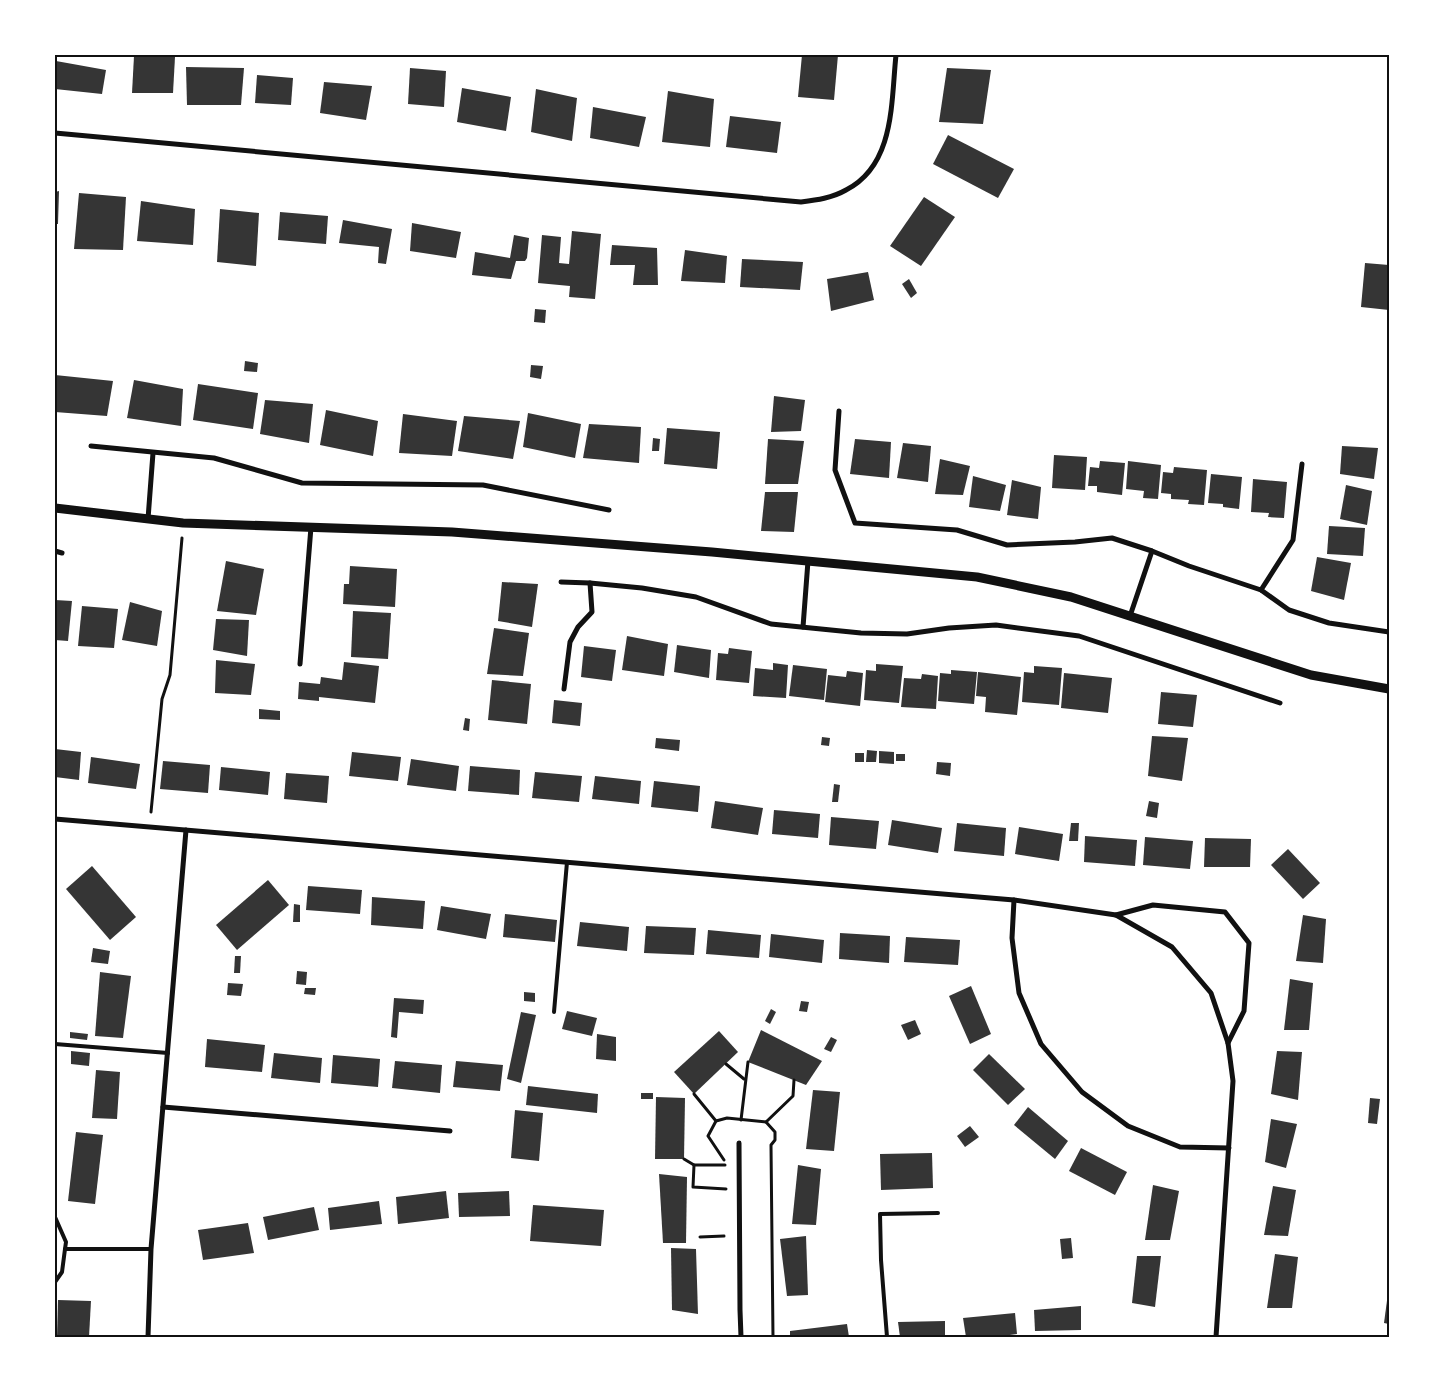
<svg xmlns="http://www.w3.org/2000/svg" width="1444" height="1392" font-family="'Fira Sans',sans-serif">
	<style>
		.building { fill: #353535 }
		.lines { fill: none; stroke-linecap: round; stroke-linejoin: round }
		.path { stroke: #111; stroke-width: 3 }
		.service { stroke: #111; stroke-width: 4 }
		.minor { stroke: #111; stroke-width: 5 }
		.tertiary { stroke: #111; stroke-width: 9 }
		.neatline { fill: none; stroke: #111; stroke-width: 2 }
	</style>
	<rect width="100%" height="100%" fill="#fff"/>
	<g class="building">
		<path d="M802 55H838L834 100 798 97Z"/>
		<path d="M134 56 175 57 173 93H132Z"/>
		<path d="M56 61 106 70 102 94 55 89Z"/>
		<path d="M186 67 244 68 241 105H187Z"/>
		<path d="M410 68 446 71 444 107 408 104Z"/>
		<path d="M947 68 991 70 983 124 939 122Z"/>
		<path d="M257 75 293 78 291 105 255 103Z"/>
		<path d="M324 82 372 86 366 120 320 113Z"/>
		<path d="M462 88 511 97 506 131 457 122Z"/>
		<path d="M536 89 577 98 572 141 531 132Z"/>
		<path d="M668 91 714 99 710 147 662 142Z"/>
		<path d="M593 107 646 117 639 147 590 138Z"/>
		<path d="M730 116 781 122 777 153 726 147Z"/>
		<path d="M948 135 1014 169 998 198 933 164Z"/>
		<path d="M59 191 58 224H55V192Z"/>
		<path d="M79 193 126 197 123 250 74 249Z"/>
		<path d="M924 197 955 217 921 266 890 246Z"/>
		<path d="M141 201 195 209 193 245 137 241Z"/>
		<path d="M220 209 259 213 256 266 217 262Z"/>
		<path d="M280 212 328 216 326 244 278 240Z"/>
		<path d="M343 220 392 229 386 264 378 263 379 247 339 243Z"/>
		<path d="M412 223 461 232 456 258 410 251Z"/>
		<path d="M572 231 601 234 595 299 569 297 570 286 538 283 542 235 561 237 559 263 569 264Z"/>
		<path d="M514 235 529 238 527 258 525 261H516L511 279 472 275 475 252 510 258Z"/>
		<path d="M612 245 657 248 658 285H633L635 265H610Z"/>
		<path d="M685 250 727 256 725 283 681 281Z"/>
		<path d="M742 259 803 262 800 290 740 287Z"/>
		<path d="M1365 263 1389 265V310L1361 307Z"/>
		<path d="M868 272 874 300 831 311 827 279Z"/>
		<path d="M909 279 917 293 911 298 902 284Z"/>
		<path d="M535 309 546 310 545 323 534 322Z"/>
		<path d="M245 361 258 363 257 372 244 371Z"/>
		<path d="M531 365 543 366 541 379 530 377Z"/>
		<path d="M55 375 113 381 107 416 55 412Z"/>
		<path d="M134 380 183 389 181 426 127 418Z"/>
		<path d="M198 384 258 393 253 429 193 420Z"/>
		<path d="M774 396 805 400 801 431 771 432Z"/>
		<path d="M265 400 313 404 309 443 260 434Z"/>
		<path d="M326 410 378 421 373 456 320 445Z"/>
		<path d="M528 413 581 424 575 458 523 447Z"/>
		<path d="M403 414 457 421 452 456 399 453Z"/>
		<path d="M464 416 520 421 513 459 458 451Z"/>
		<path d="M589 424 641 427 639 463 583 458Z"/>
		<path d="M667 428 720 432 717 469 664 464Z"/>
		<path d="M653 438 660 439 659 451H652Z"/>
		<path d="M768 439 804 441 798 484H765Z"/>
		<path d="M855 439 891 442 889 478 850 474Z"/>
		<path d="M903 443 931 446 928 482 897 478Z"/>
		<path d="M1342 446 1378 448 1374 479 1340 474Z"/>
		<path d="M1054 455 1087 457 1085 490 1052 488Z"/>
		<path d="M940 459 970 466 963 495 935 494Z"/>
		<path d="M1100 461 1125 463 1122 495 1097 492V486H1088L1090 467 1099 468Z"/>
		<path d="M1128 461 1161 465 1158 499 1143 498 1144 491 1126 489Z"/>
		<path d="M1174 467 1207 470 1204 505 1188 504 1189 500 1171 499V494L1161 493 1163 472 1173 473Z"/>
		<path d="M1211 474 1242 477 1239 509 1223 507V504L1208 503Z"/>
		<path d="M973 476 1006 485 1000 511 969 507Z"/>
		<path d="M1253 479 1287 482 1284 518 1268 517 1269 513 1251 512Z"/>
		<path d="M1012 480 1041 487 1038 519 1007 515Z"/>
		<path d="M1346 485 1372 491 1367 525 1340 519Z"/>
		<path d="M765 492H798L794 532 761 531Z"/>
		<path d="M1329 526 1365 528 1363 556 1327 554Z"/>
		<path d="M1317 557 1351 563 1344 600 1311 591Z"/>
		<path d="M226 561 264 569 256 615 217 611Z"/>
		<path d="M350 566 397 569 395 607 343 604 344 584H349Z"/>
		<path d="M502 582 538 584 532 627 498 621Z"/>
		<path d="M55 600 72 601 68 641 55 640Z"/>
		<path d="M130 602 162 611 157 646 122 640Z"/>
		<path d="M82 606 118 609 114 648 78 646Z"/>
		<path d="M353 611 391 613 388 659 351 657Z"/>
		<path d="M216 619 249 620 247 656 213 650Z"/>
		<path d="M494 628 529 633 523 676 487 674Z"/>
		<path d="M627 636 668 644 664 676 622 670Z"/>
		<path d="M677 645 711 650 709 678 674 672Z"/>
		<path d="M584 646 616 650 612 681 581 677Z"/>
		<path d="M729 648 752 651 749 683 716 680 718 653 728 654Z"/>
		<path d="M216 660 255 664 251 695 215 693Z"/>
		<path d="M344 662 379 666 375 703 319 697V701L298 699 299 682 320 684 321 677 342 680Z"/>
		<path d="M773 663 788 665 786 698 753 696 755 668 773 670Z"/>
		<path d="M876 664 903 666 899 703 864 700 866 670 876 671Z"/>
		<path d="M793 665 827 669 824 700 789 696Z"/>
		<path d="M1034 666 1062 668 1059 705 1022 702 1024 672 1034 673Z"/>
		<path d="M951 670 977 672 974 704 938 701 940 673 951 674Z"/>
		<path d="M847 671 863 673 860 706 825 702 828 675 846 677Z"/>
		<path d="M978 672 1021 677 1017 715 985 712 986 697 976 696Z"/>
		<path d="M1064 673 1112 678 1108 713 1061 708Z"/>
		<path d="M922 674 938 676 936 709 901 707 904 678 921 679Z"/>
		<path d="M492 680 531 684 527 724 488 720Z"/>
		<path d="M1161 692 1197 695 1193 727 1158 724Z"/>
		<path d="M554 700 582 703 580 726 552 723Z"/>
		<path d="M259 709 280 711V720L259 719Z"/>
		<path d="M465 718 470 719 469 731 463 730Z"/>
		<path d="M1152 736 1188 738 1182 781 1148 776Z"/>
		<path d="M822 737 830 738 829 746 821 745Z"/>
		<path d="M656 738 680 740 679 751 655 748Z"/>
		<path d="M55 749 81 752 79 780 55 777Z"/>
		<path d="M867 750 877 751 876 762H866Z"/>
		<path d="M879 751 894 752V764L879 763Z"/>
		<path d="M352 752 401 757 398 781 349 776Z"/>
		<rect x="855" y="753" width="9" height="9"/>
		<rect x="896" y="754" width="9" height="7"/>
		<path d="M91 757 140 764 136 789 88 783Z"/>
		<path d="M411 759 459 766 456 791 407 785Z"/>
		<path d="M163 761 210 765 208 793 160 789Z"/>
		<path d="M937 762 951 763 950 776 936 774Z"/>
		<path d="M470 766 520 770 519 795 468 791Z"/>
		<path d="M221 767 270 772 268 795 219 790Z"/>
		<path d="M535 772 582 776 579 802 532 798Z"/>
		<path d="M286 773 329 776 327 803 284 799Z"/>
		<path d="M595 776 641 781 639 804 592 799Z"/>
		<path d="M654 781 700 786 698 812 651 807Z"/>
		<path d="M834 784 840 785 838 802H832Z"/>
		<path d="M715 801 763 808 758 835 711 828Z"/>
		<path d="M1149 801 1159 803 1157 818 1146 816Z"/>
		<path d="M774 810 820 814 818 838 772 834Z"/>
		<path d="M831 817 879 821 876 849 829 845Z"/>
		<path d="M892 820 942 828 938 853 888 845Z"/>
		<path d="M957 823 1006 828 1004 856 954 851Z"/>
		<path d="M1071 823H1079L1078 841H1069Z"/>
		<path d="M1019 827 1063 834 1059 861 1015 854Z"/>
		<path d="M1085 836 1137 840 1135 866 1084 862Z"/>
		<path d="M1145 837 1193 841 1190 869 1143 865Z"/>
		<path d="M1205 838 1251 839 1250 867H1204Z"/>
		<path d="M1288 849 1320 883 1303 899 1271 865Z"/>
		<path d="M92 866 136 917 110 940 66 889Z"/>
		<path d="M268 880 289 905 237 950 216 925Z"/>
		<path d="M308 886 362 890 360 914 306 910Z"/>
		<path d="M372 897 425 901 423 929 371 925Z"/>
		<path d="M294 904 300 905V922H293Z"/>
		<path d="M441 906 491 914 486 939 437 930Z"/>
		<path d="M505 914 557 920 555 942 503 937Z"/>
		<path d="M1303 915 1326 919 1323 963 1296 961Z"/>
		<path d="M580 922 629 927 627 951 577 946Z"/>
		<path d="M646 926 696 928 694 955 644 953Z"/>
		<path d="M708 930 761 935 759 958 706 954Z"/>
		<path d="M840 933 890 936 889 963 839 959Z"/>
		<path d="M771 934 824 940 822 963 769 957Z"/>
		<path d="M906 937 960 940 958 965 904 962Z"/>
		<path d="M93 948 110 951 108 964 91 962Z"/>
		<path d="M235 956H241L240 973H234Z"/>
		<path d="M297 971 307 972 306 985 296 984Z"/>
		<path d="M100 972 131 976 123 1038 95 1036Z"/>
		<path d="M1290 979 1313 983 1309 1030H1284Z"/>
		<path d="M228 983 243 984 241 996 227 995Z"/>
		<path d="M971 986 991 1034 970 1044 949 996Z"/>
		<path d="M305 988H316L315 995 304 994Z"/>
		<path d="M524 992 535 993V1002L524 1001Z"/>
		<path d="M394 998 424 1000 423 1014 399 1012 397 1038 391 1037Z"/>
		<path d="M801 1001 809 1002 807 1012 799 1011Z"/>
		<path d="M771 1009 776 1012 770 1024 765 1021Z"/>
		<path d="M567 1011 597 1018 592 1036 562 1029Z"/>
		<path d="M521 1012 536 1015 521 1083 507 1079Z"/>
		<path d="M915 1020 921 1034 908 1040 901 1025Z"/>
		<path d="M761 1030 822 1061 806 1085 748 1062Z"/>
		<path d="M719 1031 738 1052 694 1094 674 1072Z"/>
		<path d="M70 1032 88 1034 87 1040 70 1038Z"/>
		<path d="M597 1034 616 1037V1061L596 1059Z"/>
		<path d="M831 1037 837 1040 831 1052 824 1049Z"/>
		<path d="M207 1039 265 1045 262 1072 205 1067Z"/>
		<path d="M71 1051 90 1053 89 1066 71 1064Z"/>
		<path d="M1277 1051 1302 1052 1298 1100 1271 1094Z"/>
		<path d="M274 1053 322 1058 320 1083 271 1078Z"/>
		<path d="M989 1054 1025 1089 1008 1105 973 1070Z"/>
		<path d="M333 1055 380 1059 378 1087 331 1083Z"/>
		<path d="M395 1061 442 1065 440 1093 392 1088Z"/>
		<path d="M456 1061 503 1065 500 1091 453 1087Z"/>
		<path d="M96 1070 120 1072 117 1119 92 1118Z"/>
		<path d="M528 1086 598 1094 597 1113 526 1105Z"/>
		<path d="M813 1090 840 1092 834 1151 806 1149Z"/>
		<rect x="641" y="1093" width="12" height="6"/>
		<path d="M656 1097 685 1098 684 1159H655Z"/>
		<path d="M1370 1098 1380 1099 1377 1124 1368 1123Z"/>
		<path d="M1028 1107 1068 1141 1055 1159 1014 1125Z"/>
		<path d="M515 1110 543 1113 539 1161 511 1158Z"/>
		<path d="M1271 1119 1297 1124 1286 1168 1265 1162Z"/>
		<path d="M970 1126 979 1137 965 1147 957 1136Z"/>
		<path d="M76 1132 103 1135 95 1204 68 1201Z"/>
		<path d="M1081 1148 1127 1172 1115 1195 1069 1171Z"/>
		<path d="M932 1153 933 1188 881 1190 880 1154Z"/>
		<path d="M798 1165 821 1169 816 1225 792 1224Z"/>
		<path d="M659 1174 687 1177 686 1243H663Z"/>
		<path d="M1153 1185 1179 1191 1170 1240H1145Z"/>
		<path d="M1273 1186 1296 1190 1288 1236 1264 1235Z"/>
		<path d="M446 1191 449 1218 398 1224 396 1197Z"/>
		<path d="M509 1191 510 1216 459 1217 458 1193Z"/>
		<path d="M379 1201 382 1224 330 1230 328 1208Z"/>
		<path d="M533 1205 604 1210 601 1246 530 1241Z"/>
		<path d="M314 1207 319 1230 268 1240 263 1217Z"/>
		<path d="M248 1223 254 1253 203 1260 198 1230Z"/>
		<path d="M806 1236 808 1295 787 1296 780 1239Z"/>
		<path d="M1071 1238 1073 1258 1062 1259 1060 1239Z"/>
		<path d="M671 1248 696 1249 698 1314 672 1310Z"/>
		<path d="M1275 1254 1298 1257 1292 1308H1267Z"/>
		<path d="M1137 1256H1161L1155 1307 1132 1303Z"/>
		<path d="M1388 1293H1389V1324L1384 1323Z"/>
		<path d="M58 1300 91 1301 89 1337H57Z"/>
		<path d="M1081 1306V1330L1035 1331 1034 1310Z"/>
		<path d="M1015 1313 1017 1334 995 1337H966L963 1318Z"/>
		<path d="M945 1321V1337H900L898 1322Z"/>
		<path d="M847 1324 849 1337H790V1331Z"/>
	</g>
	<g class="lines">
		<g class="path">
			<path d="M151 812 162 699 170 675 182 538"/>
			<path d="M726 1064 744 1079"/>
			<path d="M694 1094 716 1121"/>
			<path d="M741 1120 748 1062"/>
			<path d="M766 1122 793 1096 794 1080"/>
			<path d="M684 1159 694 1165"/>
			<path d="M724 1160 708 1136 716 1121 727 1118 766 1122 775 1132V1140L771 1145 773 1337"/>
			<path d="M725 1165H694L693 1187 726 1189"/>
			<path d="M700 1237 724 1236"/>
		</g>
		<g class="service">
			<path d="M554 1012 567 862"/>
			<path d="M55 1044 168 1053"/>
			<path d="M55 1217 66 1242 65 1249H151"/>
			<path d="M55 1282 62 1272 65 1249"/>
			<path d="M887 1337 881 1260 880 1214 938 1213"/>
		</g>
		<g class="minor">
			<path d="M55 133 801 202C817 200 832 198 846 190 895 165 891 102 896 55"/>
			<path d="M839 411 835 470 855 523 957 530 1007 545 1075 542 1112 538 1152 551 1189 566 1261 590 1289 610 1329 623 1389 632"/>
			<path d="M91 446 214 458 302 483 483 485 609 510"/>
			<path d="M148 519 153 453"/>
			<path d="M55 551 62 553"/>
			<path d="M561 582 590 583 642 588 696 597 771 624 861 633 907 634 949 628 996 625 1079 636 1280 703"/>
			<path d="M1261 590 1293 540 1302 464"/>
			<path d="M1130 616 1152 551"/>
			<path d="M803 627 808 561"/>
			<path d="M300 664 311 527"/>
			<path d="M564 689 570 642 578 627 592 612 590 583"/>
			<path d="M55 819 1014 900 1116 915 1172 947 1211 993 1228 1043 1233 1081 1216 1337"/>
			<path d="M1014 900 1012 938 1019 993 1041 1044 1082 1092 1128 1126 1180 1147 1229 1148"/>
			<path d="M1116 915 1153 905 1225 912 1249 943 1244 1011 1228 1043"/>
			<path d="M163 1107 450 1131"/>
			<path d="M739 1143 740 1310 741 1337"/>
			<path d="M148 1337 151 1249 186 830"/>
		</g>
		<path class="tertiary" d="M55 508 183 523 452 532 712 552 977 577 1071 597 1311 675 1389 689"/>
	</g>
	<rect width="1444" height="1392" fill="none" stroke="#ffffff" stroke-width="112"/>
	<rect x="56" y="56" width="1332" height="1280" class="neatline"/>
</svg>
